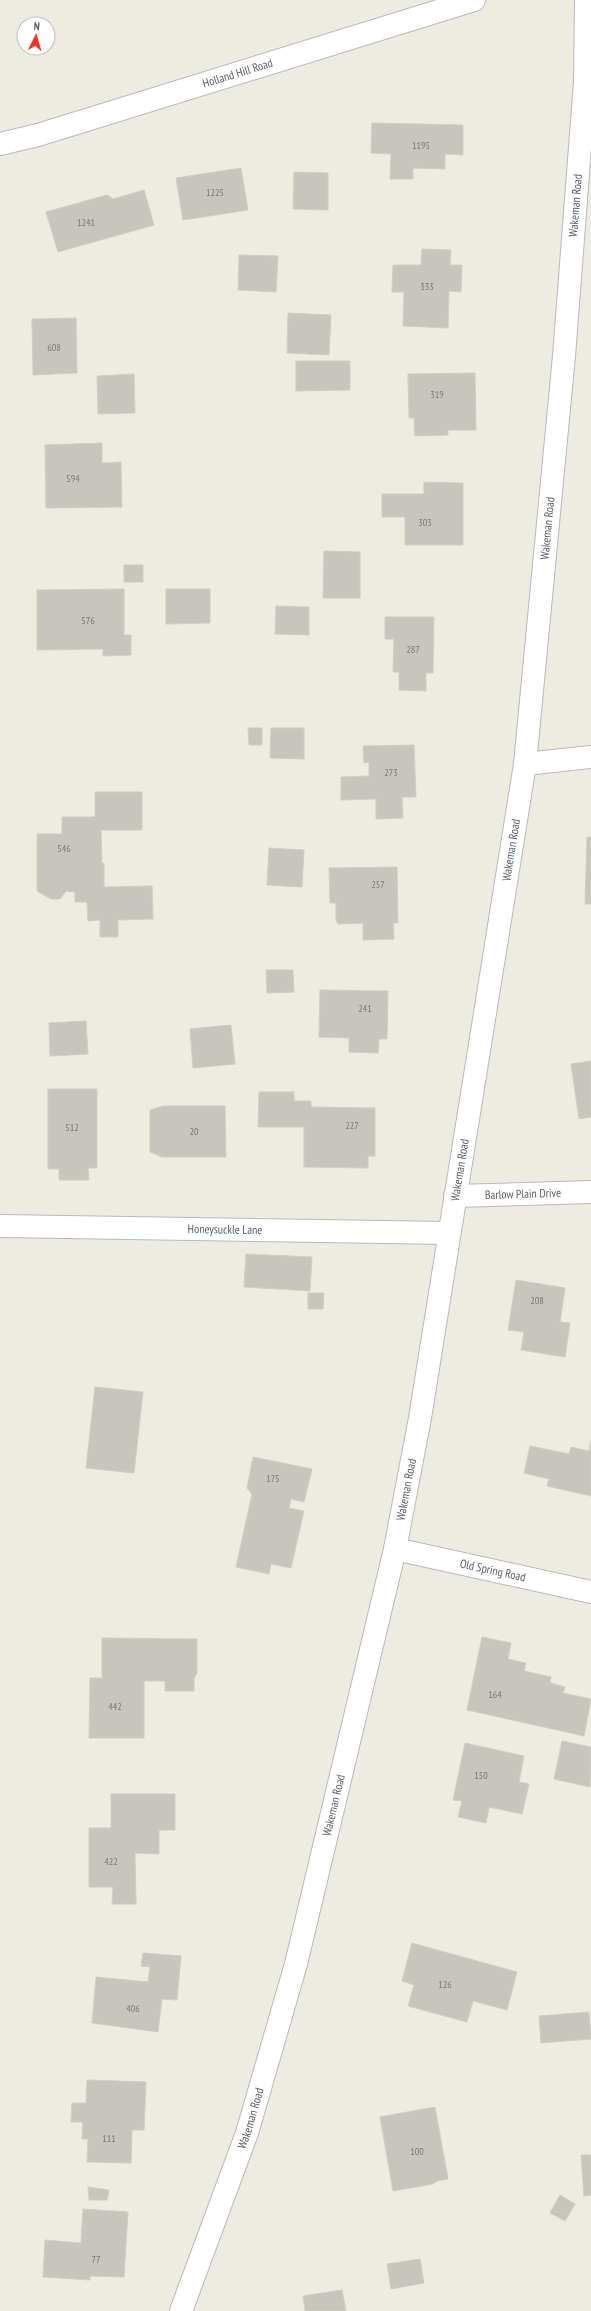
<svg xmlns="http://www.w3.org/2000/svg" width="591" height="2311" font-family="'PT Sans Narrow',sans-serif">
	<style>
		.building { fill: #c8c5be; stroke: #d2cdbf }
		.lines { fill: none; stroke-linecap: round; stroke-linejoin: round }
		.street-casing { stroke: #b6b9be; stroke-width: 24 }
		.street { stroke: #fff; stroke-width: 22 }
		.labels { text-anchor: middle; stroke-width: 3; stroke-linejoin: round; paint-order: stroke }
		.number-label { font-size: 10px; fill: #75787a }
		.street-label { font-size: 12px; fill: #595e63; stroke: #fff }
	</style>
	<rect width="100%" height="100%" fill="#eeebe1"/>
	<g class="building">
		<path d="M372 123 463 125V155L445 154V169L413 168V179H390L391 154 371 153Z"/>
		<path d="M241 168 248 210 183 220 176 178Z"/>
		<path d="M294 172 328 173V210L293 209Z"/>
		<path d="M144 190 154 225 58 252 46 212 107 195 113 199Z"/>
		<path d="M422 249 451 250 450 265H462L461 292 449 291 448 328 403 326 404 292H392L393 265H421Z"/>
		<path d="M239 255 278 256 276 292 238 290Z"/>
		<path d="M288 313 331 315 329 355 287 353Z"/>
		<path d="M76 318 77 373 33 375 32 319Z"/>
		<path d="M296 361H350V390L296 391Z"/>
		<path d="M475 373 476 430H448V435L415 436 414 418H409L408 374Z"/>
		<path d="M134 374 135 413 98 414 97 376Z"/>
		<path d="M102 443V463L121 462 122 507 46 508 45 445Z"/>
		<path d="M424 482 463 483V545H405V517H382V494H424Z"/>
		<path d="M324 551 360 552V598H323Z"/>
		<rect x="124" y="565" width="19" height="17"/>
		<path d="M124 589V635H131V655L103 656V649L37 650V590Z"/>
		<path d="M166 589H210V623L166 624Z"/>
		<path d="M276 606 309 607V635L275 634Z"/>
		<path d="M385 617H434L433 673H426V691L399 690V672H393L394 639H385Z"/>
		<path d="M248 728H262V745H249Z"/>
		<path d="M271 728H304V759L270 758Z"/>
		<path d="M414 745 416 797H402L403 818 376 819V799L341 800V777L369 776V762L364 763 363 746Z"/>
		<path d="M95 792H142V830H101L102 864 104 863V887L152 886 153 919 118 920V937H100V920L88 921 87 902H75V892L66 891 60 899H51L37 891V834H62V817H95Z"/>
		<path d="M587 837H591V904H585Z"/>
		<path d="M269 848 304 850 302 887 267 885Z"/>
		<path d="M397 867 398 923H393L394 939 363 940V923L338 924 336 920V903H330L329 868Z"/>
		<path d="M266 970H293L294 992 267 993Z"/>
		<path d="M320 990 388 991 387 1039H379L378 1053 349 1052V1038L319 1037Z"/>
		<path d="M86 1021 88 1054 50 1056 49 1023Z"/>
		<path d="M231 1025 235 1064 193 1068 190 1029Z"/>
		<path d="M591 1061V1117L579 1119 571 1064Z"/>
		<path d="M48 1089H97V1168H88L89 1180H59V1169H48Z"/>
		<path d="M259 1092H294V1101H311V1107L375 1108V1156H368V1168L304 1167V1127H258Z"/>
		<path d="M163 1106H225L226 1157H162L150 1152V1110Z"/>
		<path d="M246 1254 312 1257 310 1291 244 1287Z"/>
		<path d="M516 1280 565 1288 560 1322 570 1323 565 1357 521 1350 524 1332 508 1330Z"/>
		<path d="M308 1293H324L323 1309H308Z"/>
		<path d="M95 1387 143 1392 134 1473 86 1468Z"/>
		<path d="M591 1440V1496L547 1486 549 1479 524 1473 530 1446 569 1454 571 1447 589 1451Z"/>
		<path d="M253 1457 312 1469 304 1502 291 1499 289 1508 304 1511 291 1568 271 1564 269 1574 236 1567 252 1494 247 1488Z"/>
		<path d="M482 1637 511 1643 508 1659 526 1663 524 1671 551 1677 550 1683 565 1687 563 1693 591 1699 584 1736 467 1710Z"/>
		<path d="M102 1638 197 1639V1673L194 1678V1691H165V1681H144V1738H89L90 1678H102Z"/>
		<path d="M562 1741 591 1747 590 1787 554 1779Z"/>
		<path d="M465 1743 524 1756 519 1782 529 1784 522 1814 489 1807 486 1823 458 1817 462 1801 453 1800Z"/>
		<path d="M111 1794H175V1830H159V1854L135 1853 136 1904H112L113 1887H89V1828H111Z"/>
		<path d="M412 1943 517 1972 507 2010 473 2001 467 2022 408 2006 414 1985 402 1981Z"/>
		<path d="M143 1953 181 1956 177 2000 162 1999 158 2032 92 2023 96 1977 148 1982 150 1967 141 1966Z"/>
		<path d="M589 2012 591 2039 541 2043 539 2016Z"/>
		<path d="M87 2080 146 2082 144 2130H132L131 2163 87 2162 88 2139H82L83 2122H71L72 2103H86Z"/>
		<path d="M435 2107 448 2179 437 2181 433 2184 393 2191 380 2117Z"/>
		<path d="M581 2155H591V2195L584 2196Z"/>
		<path d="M88 2187 109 2190 107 2200H89Z"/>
		<path d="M560 2195 575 2204 565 2221 550 2213Z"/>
		<path d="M83 2209 128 2212 124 2277 90 2276V2280L43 2277 45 2240 81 2243Z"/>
		<path d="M420 2259 424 2283 391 2289 387 2264Z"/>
		<path d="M342 2290 346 2311H305L303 2296Z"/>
	</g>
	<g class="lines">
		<g class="street-casing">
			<g id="street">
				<path id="s1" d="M0 144 38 135 474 0"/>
				<path d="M525 764 591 757"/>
				<path id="s2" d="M455 1196 591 1192"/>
				<path id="s3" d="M0 1226 449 1233"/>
				<path id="s4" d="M395 1549 591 1592"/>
				<path id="s5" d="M181 2311 247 2133 296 1964 395 1549 420 1418 525 764 564 356 585 82 586 0"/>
			</g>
		</g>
		<use href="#street" class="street"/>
	</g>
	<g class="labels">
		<g class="number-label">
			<text x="421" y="149">1195</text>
			<text x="215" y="196">1225</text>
			<text x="86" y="226">1241</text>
			<text x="427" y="290">333</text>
			<text x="54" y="351">608</text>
			<text x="437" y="398">319</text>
			<text x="73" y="482">594</text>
			<text x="425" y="526">303</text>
			<text x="88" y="624">576</text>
			<text x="413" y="653">287</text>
			<text x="391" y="776">273</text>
			<text x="64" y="852">546</text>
			<text x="378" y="888">257</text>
			<text x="365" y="1012">241</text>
			<text x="352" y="1129">227</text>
			<text x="72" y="1131">512</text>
			<text x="194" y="1135">20</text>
			<text x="537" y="1304">208</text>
			<text x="273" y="1482">175</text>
			<text x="495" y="1698">164</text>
			<text x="115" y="1710">442</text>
			<text x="481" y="1779">150</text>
			<text x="111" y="1865">422</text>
			<text x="445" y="1988">126</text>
			<text x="133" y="2012">406</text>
			<text x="109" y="2142">111</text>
			<text x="417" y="2155">100</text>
			<text x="96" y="2263">77</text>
		</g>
		<g class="street-label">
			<text dy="4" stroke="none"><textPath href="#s1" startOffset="248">Holland Hill Road</textPath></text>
			<text dy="4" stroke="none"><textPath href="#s5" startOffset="2149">Wakeman Road</textPath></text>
			<text dy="4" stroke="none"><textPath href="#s5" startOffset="1825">Wakeman Road</textPath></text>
			<text dy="4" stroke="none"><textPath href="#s5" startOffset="1501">Wakeman Road</textPath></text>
			<text dy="4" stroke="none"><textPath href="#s5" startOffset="1177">Wakeman Road</textPath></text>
			<text dy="4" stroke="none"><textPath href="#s2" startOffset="68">Barlow Plain Drive</textPath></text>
			<text dy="4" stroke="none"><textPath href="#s3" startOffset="225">Honeysuckle Lane</textPath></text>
			<text dy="4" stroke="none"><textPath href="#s5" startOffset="853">Wakeman Road</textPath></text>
			<text dy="4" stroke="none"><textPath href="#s4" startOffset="100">Old Spring Road</textPath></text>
			<text dy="4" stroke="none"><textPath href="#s5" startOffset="529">Wakeman Road</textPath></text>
			<text dy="4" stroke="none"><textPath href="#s5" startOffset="205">Wakeman Road</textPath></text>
		</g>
	</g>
	<g transform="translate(36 36) rotate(5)"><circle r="19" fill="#ffffff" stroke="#bdbfc1"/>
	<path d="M0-3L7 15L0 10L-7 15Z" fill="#f33522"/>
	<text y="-6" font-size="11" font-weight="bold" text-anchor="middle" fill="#595e63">N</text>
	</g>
</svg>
